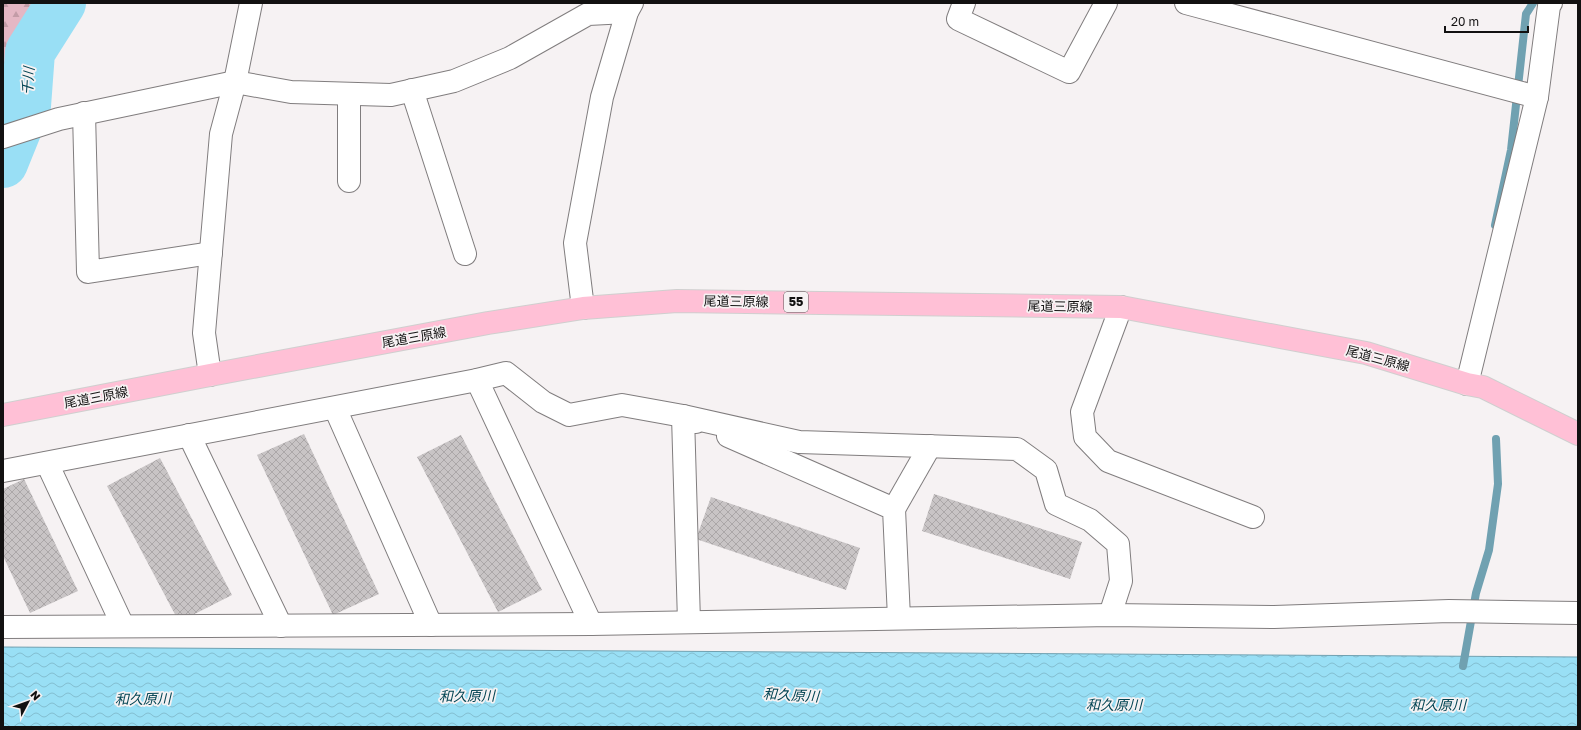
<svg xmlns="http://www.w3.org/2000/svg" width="1581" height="730" font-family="'Golos Text','Noto Sans JP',sans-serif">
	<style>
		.forest { fill: url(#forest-firs) }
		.water { fill: url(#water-waves); stroke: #70a1b1 }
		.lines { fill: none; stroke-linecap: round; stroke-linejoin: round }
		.stream { stroke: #70a1b1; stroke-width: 8 }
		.river { stroke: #99dff5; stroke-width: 50 }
		.building { fill: url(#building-cross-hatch) }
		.minor-casing { stroke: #807d7e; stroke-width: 24 }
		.major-casing { stroke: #d0cfcf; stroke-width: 24 }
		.minor { stroke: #fff; stroke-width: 22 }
		.major { stroke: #ffc0d6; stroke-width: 22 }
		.labels { text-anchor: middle; stroke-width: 3.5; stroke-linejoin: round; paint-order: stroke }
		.shield { fill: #f6f2f3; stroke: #565455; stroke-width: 1 }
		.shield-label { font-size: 12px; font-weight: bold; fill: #121111 }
		.street-label { font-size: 13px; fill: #121111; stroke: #f6f2f3 }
		.water-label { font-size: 14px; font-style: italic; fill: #024453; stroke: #f6f2f3 }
	</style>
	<defs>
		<pattern id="forest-firs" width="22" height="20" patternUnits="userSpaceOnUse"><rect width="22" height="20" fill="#e4b7c4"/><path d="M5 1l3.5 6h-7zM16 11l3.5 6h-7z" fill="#c39ca7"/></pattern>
		<pattern id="water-waves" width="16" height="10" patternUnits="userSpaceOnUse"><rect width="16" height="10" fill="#99dff5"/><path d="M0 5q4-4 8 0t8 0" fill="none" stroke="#83bed1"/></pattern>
		<pattern id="building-cross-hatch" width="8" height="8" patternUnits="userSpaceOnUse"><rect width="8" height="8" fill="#c8c4c5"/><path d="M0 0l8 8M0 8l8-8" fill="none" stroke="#aba7a8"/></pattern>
	</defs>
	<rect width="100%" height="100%" fill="#f6f2f3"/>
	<path class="forest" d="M3 3H53L38 63 3 77Z"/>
	<path class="water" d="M3 647 1578 657V727H3Z"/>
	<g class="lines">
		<g class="stream">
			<path d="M1495 225 1511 150 1526 14 1533 3"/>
			<path d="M1463 666 1476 593 1489 550 1498 484 1496 439"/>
		</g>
		<path class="river" d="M3 163 26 106 30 52 61 3"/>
	</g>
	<g class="building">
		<path d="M304 434 379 594 333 615 257 455Z"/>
		<path d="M461 435 542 590 498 612 417 457Z"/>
		<path d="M160 458 232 595 179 622 107 486Z"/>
		<path d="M24 479 78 591 30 613 3 556V489Z"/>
		<path d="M934 494 1082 542 1070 579 922 531Z"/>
		<path d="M711 497 860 548 846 590 696 539Z"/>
	</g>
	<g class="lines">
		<g class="minor-casing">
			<g id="minor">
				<path d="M964 3 958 19 1069 72 1106 3"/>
				<path d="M1186 3 1537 97"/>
				<path d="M412 90 465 254"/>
				<path d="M349 94V181"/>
				<path d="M84 113 88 272 211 253"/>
				<path d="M3 137 59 119 235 82 291 92 391 95 454 81 510 58 588 14 627 12"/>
				<path d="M1121 307 1082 412 1085 437 1108 461 1253 517"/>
				<path d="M583 308 575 243 602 97 627 12 632 3"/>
				<path d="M210 375 204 333 221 134 235 82 251 3"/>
				<path d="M477 380 591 624"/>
				<path d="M1467 384 1537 97 1549 6 1551 3"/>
				<path d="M335 408 431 625"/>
				<path d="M189 435 281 626"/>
				<path d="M728 436 894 509 899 618"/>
				<path d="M47 463 123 626"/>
				<path d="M3 471 477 380 506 373 543 402 569 415 622 405 683 416 799 442 1017 449 1046 470 1056 504 1090 520 1118 544 1121 581 1110 615"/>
				<path d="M894 509 930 446"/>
				<path d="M689 622 683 416 696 422"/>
				<path d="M3 627 591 624 1110 615 1274 617 1449 611 1578 613"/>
			</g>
		</g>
		<g class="major-casing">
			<path id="major" d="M3 415 210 375 488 323 583 308 677 301 1121 307 1366 353 1467 384 1483 387 1578 434"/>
		</g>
		<use href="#minor" class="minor"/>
		<use href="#major" class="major"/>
	</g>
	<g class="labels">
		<rect class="shield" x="784" y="292" width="24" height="20" rx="3"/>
		<g class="shield-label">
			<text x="796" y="306">55</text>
		</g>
		<g class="street-label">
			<text transform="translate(736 301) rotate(1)" y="5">尾道三原線</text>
			<text transform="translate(1060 306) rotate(1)" y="5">尾道三原線</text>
			<text transform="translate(414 337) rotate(-10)" y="5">尾道三原線</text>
			<text transform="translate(1378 358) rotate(15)" y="5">尾道三原線</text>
			<text transform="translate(96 397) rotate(-11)" y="5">尾道三原線</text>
		</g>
		<g class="water-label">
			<text transform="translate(28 81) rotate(-86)" y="5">千川</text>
			<text transform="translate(791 695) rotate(3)" y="5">和久原川</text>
			<text transform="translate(467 696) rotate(-1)" y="5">和久原川</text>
			<text transform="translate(143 699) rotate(-1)" y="5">和久原川</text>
			<text x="1114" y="710">和久原川</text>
			<text x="1438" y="710">和久原川</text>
		</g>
	</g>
	<rect width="1581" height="730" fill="none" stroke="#121111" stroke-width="8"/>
	<g transform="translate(28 702) rotate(49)" stroke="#f6f2f3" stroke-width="3" paint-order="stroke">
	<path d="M0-3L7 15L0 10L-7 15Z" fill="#121111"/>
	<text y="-6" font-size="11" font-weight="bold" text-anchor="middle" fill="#121111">N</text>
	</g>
	<path d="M1445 26v6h83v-6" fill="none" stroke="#121111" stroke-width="2"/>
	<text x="1451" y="26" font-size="12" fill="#121111" stroke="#f6f2f3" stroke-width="3" paint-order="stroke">20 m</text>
</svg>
